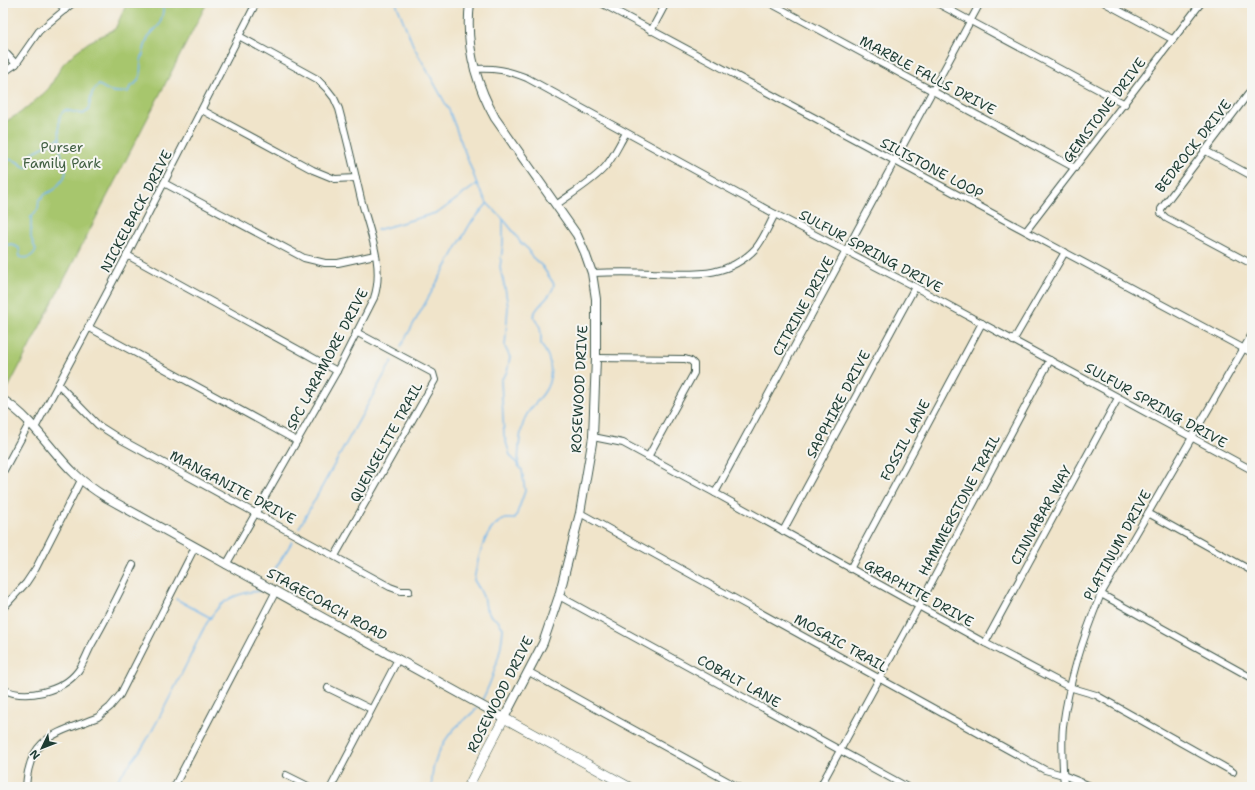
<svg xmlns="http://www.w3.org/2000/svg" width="1255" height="790" font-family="'Shantell Sans',sans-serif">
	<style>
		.green { fill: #a7c66d; stroke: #638250 }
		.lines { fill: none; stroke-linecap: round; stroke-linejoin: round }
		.stream { stroke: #77b8eb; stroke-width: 1.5 }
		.minor-casing { stroke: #3e564a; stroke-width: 8 }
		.tertiary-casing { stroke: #3e564a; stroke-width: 10 }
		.secondary-casing { stroke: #3e564a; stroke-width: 10 }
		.minor { stroke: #fff; stroke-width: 6 }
		.tertiary { stroke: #fff; stroke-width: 8 }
		.secondary { stroke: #fff; stroke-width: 9 }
		.labels { text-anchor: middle; stroke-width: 4; stroke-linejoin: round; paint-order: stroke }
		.street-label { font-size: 14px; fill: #1f3d34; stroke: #f6f6f2 }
		.park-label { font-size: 14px; fill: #415f42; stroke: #f6f6f2 }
	</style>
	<rect width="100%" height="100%" fill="#f6f6f2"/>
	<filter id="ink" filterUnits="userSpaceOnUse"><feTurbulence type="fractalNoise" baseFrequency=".025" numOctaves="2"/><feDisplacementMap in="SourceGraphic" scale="8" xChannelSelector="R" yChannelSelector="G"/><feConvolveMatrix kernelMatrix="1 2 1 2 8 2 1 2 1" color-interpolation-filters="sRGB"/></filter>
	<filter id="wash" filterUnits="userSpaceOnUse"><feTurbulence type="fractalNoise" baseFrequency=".012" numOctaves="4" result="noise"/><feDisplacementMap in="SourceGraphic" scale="16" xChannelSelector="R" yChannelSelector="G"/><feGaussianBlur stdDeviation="0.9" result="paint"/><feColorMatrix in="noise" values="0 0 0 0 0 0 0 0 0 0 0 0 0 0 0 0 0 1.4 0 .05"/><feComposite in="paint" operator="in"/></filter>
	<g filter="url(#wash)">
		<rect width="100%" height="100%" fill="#f0e4ca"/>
		<path class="green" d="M127 3H207L3 398V123L20 113 43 94 49 88 63 64 74 53 89 42 115 29Z"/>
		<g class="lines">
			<g class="stream">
				<path d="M396 3 413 45 449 110 477 184 487 203 503 219V243L500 268 505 288 508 307 505 347 510 357 507 372 501 380 504 435 510 455 522 470 525 491 515 519C512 519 506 518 503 520 484 527 477 562 474 580L480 590 485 601 486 609 491 616 498 621 503 628C502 651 492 682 481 702"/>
				<path d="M3 156 5 159C14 159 17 161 24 167H29L31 164 30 154 60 138"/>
				<path d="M504 220 516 235 520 242 529 250 531 256 542 266 554 284C552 298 538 303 533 316 542 325 541 333 541 345 553 359 554 379 543 394 537 402 529 409 525 418 519 433 519 449 518 464"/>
				<path d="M377 230 439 212 477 184"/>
				<path d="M3 246 11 244 19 248 20 257C28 259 32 257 36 250L31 238V217L38 209 39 200 47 193 54 190 64 178 66 172 60 149 59 119 61 114 65 110 83 114 88 111 92 93 98 85C103 86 106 90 110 91 116 93 122 92 128 92L130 87 135 84 140 77 141 61 145 46 148 37 160 24 163 12V3"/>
				<path d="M401 346 470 224 487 204"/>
				<path d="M299 528 392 361"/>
				<path d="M270 577 292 542"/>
				<path d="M176 599 211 618"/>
				<path d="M113 787C122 771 136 758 145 743 161 716 175 687 189 659 197 642 204 624 217 609 228 596 244 592 260 591"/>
				<path d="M432 787C430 766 441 743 455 728 463 721 471 715 478 707"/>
			</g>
		</g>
	</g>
	<g filter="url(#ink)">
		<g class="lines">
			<g class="minor-casing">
				<g id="minor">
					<path d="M59 3 65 10"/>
					<path d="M601 3 1252 353"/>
					<path d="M770 3 1075 168"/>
					<path d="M937 3 1125 104"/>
					<path d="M1105 3 1172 39"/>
					<path d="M651 31 666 3"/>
					<path d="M3 50 16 64"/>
					<path d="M474 69C496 68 507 70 527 78L775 214 915 287 1252 470"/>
					<path d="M3 73 16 64 39 31 73 3"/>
					<path d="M1252 89 1161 209V213L1166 218 1252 264"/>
					<path d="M202 110 313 170 335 179 356 178"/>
					<path d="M1204 150 1252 176"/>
					<path d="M164 183 304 258 325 263H338L375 255"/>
					<path d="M556 205C572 193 592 182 605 167 614 157 619 144 626 133"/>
					<path d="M1026 231 1201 3"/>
					<path d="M127 255 337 371"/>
					<path d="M592 273C613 272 633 272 653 273 692 274 727 279 756 248 764 238 769 225 775 214"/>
					<path d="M88 327 297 441"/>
					<path d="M1013 341 1065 252"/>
					<path d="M596 358 685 359 691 361 694 364V373L648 457"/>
					<path d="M58 384 98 425 120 439 390 587 401 591H409"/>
					<path d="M35 428 127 255 256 3"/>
					<path d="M593 437 623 443 715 493 985 643 1069 687 1096 695 1233 772"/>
					<path d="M3 472 30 422"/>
					<path d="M715 493 980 3"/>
					<path d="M580 513 1045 770 1063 775 1093 787"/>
					<path d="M1148 513 1252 571"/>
					<path d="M783 531 915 287"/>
					<path d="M335 556 435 380 433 373 356 332"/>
					<path d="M226 565 337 371 374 298C385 266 369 230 361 199 354 169 347 139 339 109L334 98 327 89 317 79 239 36"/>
					<path d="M850 569 982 323"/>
					<path d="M1101 594 1252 678"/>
					<path d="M559 596 907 787"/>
					<path d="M3 608 26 583 36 568 81 480"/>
					<path d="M985 643 1118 398"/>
					<path d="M529 672 738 787"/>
					<path d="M328 688 371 709"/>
					<path d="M3 689C25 701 63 691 78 671 84 663 87 653 92 644 107 618 120 592 133 565"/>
					<path d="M286 775 310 787"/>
					<path d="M26 787C29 735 57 734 98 717L110 707 120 695 195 547"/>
					<path d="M174 787 276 591"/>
					<path d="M331 787 398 659"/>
					<path d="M820 787 919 606 1050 360"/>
					<path d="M1064 787C1063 767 1061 746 1063 726 1069 680 1083 637 1101 594L1252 334"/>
				</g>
			</g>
			<g class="tertiary-casing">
				<path id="tertiary" d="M3 400C33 419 50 450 75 474 84 483 96 491 107 498L504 718 543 643 559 596 580 513 593 437 596 358V299L592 273 585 253 577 235 495 118C475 82 465 44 470 3"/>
			</g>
			<g class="secondary-casing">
				<path id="secondary" d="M468 787 504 718 629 787"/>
			</g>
			<use href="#minor" class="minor"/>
			<use href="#tertiary" class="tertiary"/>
			<use href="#secondary" class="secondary"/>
		</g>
	</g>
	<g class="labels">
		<g class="street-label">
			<text transform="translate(928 75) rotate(28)" y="5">MARBLE FALLS DRIVE</text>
			<text transform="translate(1104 110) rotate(-53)" y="5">GEMSTONE DRIVE</text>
			<text transform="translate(1193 146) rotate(-52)" y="5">BEDROCK DRIVE</text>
			<text transform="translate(932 168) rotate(28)" y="5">SILTSTONE LOOP</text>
			<text transform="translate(136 211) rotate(-62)" y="5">NICKELBACK DRIVE</text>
			<text transform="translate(871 251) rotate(28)" y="5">SULFUR SPRING DRIVE</text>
			<text transform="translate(803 306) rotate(-61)" y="5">CITRINE DRIVE</text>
			<text transform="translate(327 359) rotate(-62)" y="5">SPC LARAMORE DRIVE</text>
			<text transform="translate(579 389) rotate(-87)" y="5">ROSEWOOD DRIVE</text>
			<text transform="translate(838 404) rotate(-62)" y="5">SAPPHIRE DRIVE</text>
			<text transform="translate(1156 405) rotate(29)" y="5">SULFUR SPRING DRIVE</text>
			<text transform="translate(905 440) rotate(-62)" y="5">FOSSIL LANE</text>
			<text transform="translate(386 442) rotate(-61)" y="5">QUENSELITE TRAIL</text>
			<text transform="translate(233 487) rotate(28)" y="5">MANGANITE DRIVE</text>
			<text transform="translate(959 505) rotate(-62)" y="5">HAMMERSTONE TRAIL</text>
			<text transform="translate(1041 515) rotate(-61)" y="5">CINNABAR WAY</text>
			<text transform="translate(1117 545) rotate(-61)" y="5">PLATINUM DRIVE</text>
			<text transform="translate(919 593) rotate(29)" y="5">GRAPHITE DRIVE</text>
			<text transform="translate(327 604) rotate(29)" y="5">STAGECOACH ROAD</text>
			<text transform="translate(841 643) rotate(29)" y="5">MOSAIC TRAIL</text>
			<text transform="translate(739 681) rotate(29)" y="5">COBALT LANE</text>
			<text transform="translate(500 694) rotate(-63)" y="5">ROSEWOOD DRIVE</text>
		</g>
		<g class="park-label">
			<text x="62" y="152">Purser<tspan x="62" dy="16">Family Park</tspan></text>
		</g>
	</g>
	<rect width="1255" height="790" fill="none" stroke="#f6f6f2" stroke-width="16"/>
	<g transform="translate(42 748) rotate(227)" stroke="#f6f6f2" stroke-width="3" paint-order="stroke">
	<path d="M0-3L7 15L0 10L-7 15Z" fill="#1f3d34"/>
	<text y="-6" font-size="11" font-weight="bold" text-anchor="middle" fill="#1f3d34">N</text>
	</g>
</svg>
